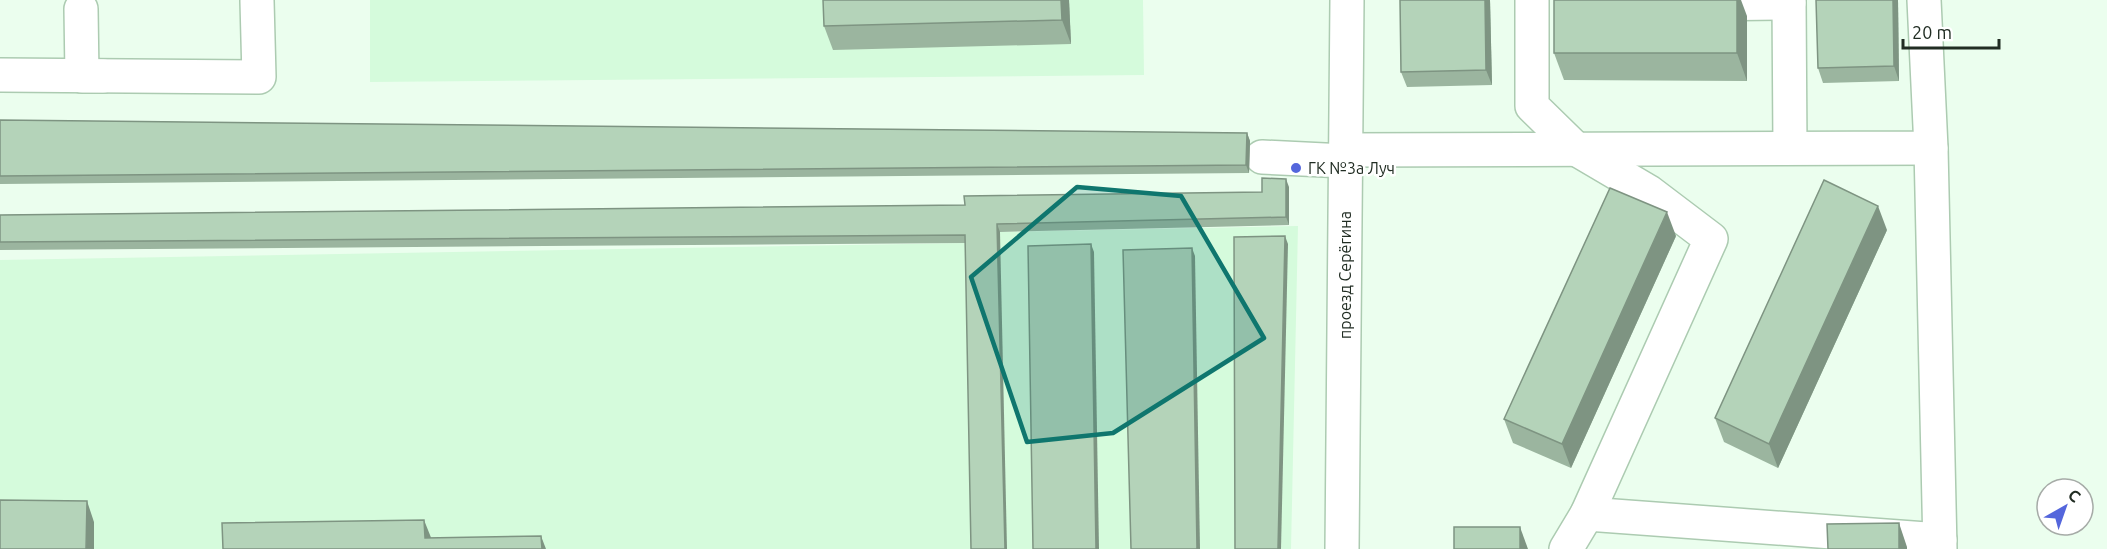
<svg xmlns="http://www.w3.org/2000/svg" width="2107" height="549" font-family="Ubuntu,sans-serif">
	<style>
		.built { fill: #d5fbdc }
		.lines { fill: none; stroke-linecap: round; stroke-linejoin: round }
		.minor-casing { stroke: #accbb1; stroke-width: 36 }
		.minor { stroke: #fff; stroke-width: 33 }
		.wall { fill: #9bb59f }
		.shaded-wall { fill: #7e9482 }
		.building { fill: #b4d3b9; stroke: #7e9482; stroke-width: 1.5 }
		.marked { fill: #0f766e; fill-opacity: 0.2; stroke: #0f766e; stroke-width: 4.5; stroke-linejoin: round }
		.poi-dot { fill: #5466dc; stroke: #fff; stroke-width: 2 }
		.labels { text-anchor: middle; stroke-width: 5; stroke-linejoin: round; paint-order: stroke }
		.poi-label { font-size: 16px; fill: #212d23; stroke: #fff; text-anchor: start }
		.street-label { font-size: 16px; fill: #212d23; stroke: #fff }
	</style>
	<rect width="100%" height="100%" fill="#ebfeee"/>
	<g class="built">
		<path d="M370 0H1143L1144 75 370 82Z"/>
		<path d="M1298 226 1291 549H0V260L968 243 1000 241V232Z"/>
	</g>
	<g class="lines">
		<g class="minor-casing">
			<g id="minor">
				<path d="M1532 0V106L1576 149 1649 192 1711 239 1587 514 1566 549"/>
				<path d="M1789 0 1790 148"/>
				<path d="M1699 4 1789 3"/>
				<path d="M81 9 82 76H103"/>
				<path d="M0 75 259 77 257 1"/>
				<path d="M1931 148 1940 549"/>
				<path d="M1346 150 1931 148 1924 0"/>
				<path d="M1262 157 1345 161"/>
				<path d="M1587 514 1940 540"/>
				<path d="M1342 549 1347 0"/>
			</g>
		</g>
		<use href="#minor" class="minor"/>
	</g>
	<g class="wall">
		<path d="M1069 0 1071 44 833 50 824 26Z"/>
		<path d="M1400 0H1490L1492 85 1407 87 1401 72Z"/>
		<path d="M1816 0H1898L1899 81 1823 83 1818 68Z"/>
		<path d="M1747 16V81L1564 80 1554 53Z"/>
		<path d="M0 120 1247 133 1250 141 1249 173 0 184Z"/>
		<path d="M1289 187V225L1000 232 966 243 0 250V215L965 205 1262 192Z"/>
		<path d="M1887 230 1778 468 1724 442 1715 418Z"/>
		<path d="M1676 236 1571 468 1513 443 1504 419Z"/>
	</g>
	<g class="shaded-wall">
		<path d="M1061 0H1069L1071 44 1062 20Z"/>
		<path d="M1485 0H1490L1492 85 1486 70Z"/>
		<path d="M1737 0H1741L1747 16V81L1737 53Z"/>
		<path d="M1893 0H1898L1899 81 1894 66Z"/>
		<path d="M1247 133 1250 141 1249 173 1246 165Z"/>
		<path d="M1286 179 1289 187V225L1286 217Z"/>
		<path d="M1878 206 1887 230 1778 468 1769 444Z"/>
		<path d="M1667 212 1676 236 1571 468 1562 444Z"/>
		<path d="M997 224 1000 232 1007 549H1005Z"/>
		<path d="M1285 236 1288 244 1281 549H1278Z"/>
		<path d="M1091 244 1094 252 1099 549H1096Z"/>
		<path d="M1192 248 1195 256 1200 549H1197Z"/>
		<path d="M87 501 94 522V549H86Z"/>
		<path d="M424 520 432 540 425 538Z"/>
		<path d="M1899 523 1907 547V549H1899Z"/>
		<path d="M1520 527 1528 549H1520Z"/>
		<path d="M541 536 546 549H542Z"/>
	</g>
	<g class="building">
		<path d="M823 0H1061L1062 20 824 26Z"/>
		<path d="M1400 0H1485L1486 70 1401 72Z"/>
		<rect x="1554" y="0" width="183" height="53"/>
		<path d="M1816 0H1893L1894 66 1818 68Z"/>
		<path d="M0 120 1247 133 1246 165 0 176Z"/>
		<path d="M1262 178 1286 179V217L997 224 1005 549H971L965 235 0 242V215L965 205 964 196 1262 192Z"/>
		<path d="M1824 180 1878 206 1769 444 1715 418Z"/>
		<path d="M1610 188 1667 212 1562 444 1504 419Z"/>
		<path d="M1285 236 1278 549H1235L1234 237Z"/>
		<path d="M1091 244 1096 549H1033L1028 246Z"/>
		<path d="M1192 248 1197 549H1131L1123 250Z"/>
		<path d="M0 500 87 501 86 549H0Z"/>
		<path d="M424 520 425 538 541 536 542 549H223L222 523Z"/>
		<path d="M1899 523V549H1828L1827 524Z"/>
		<rect x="1454" y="527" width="66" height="22"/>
	</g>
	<path class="marked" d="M1077 187 1181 196 1264 338 1113 433 1027 442 971 277Z"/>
	<circle class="poi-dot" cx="1296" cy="168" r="6"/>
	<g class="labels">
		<g class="poi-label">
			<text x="1308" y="174">ГК №3а Луч</text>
		</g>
		<g class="street-label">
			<text transform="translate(1345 275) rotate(-90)" y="6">проезд Серёгина</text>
		</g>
	</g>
	<g transform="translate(2065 507) rotate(40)"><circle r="28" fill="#ffffff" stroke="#a6aba7" stroke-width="1.5"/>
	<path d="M0-4.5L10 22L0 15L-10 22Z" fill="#5466dc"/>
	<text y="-9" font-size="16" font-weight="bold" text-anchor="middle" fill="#212d23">С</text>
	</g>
	<path d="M1903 39v9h96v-9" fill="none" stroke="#212d23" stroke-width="3"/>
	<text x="1912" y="39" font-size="18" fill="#212d23" stroke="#ffffff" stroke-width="4.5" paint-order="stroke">20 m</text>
</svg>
